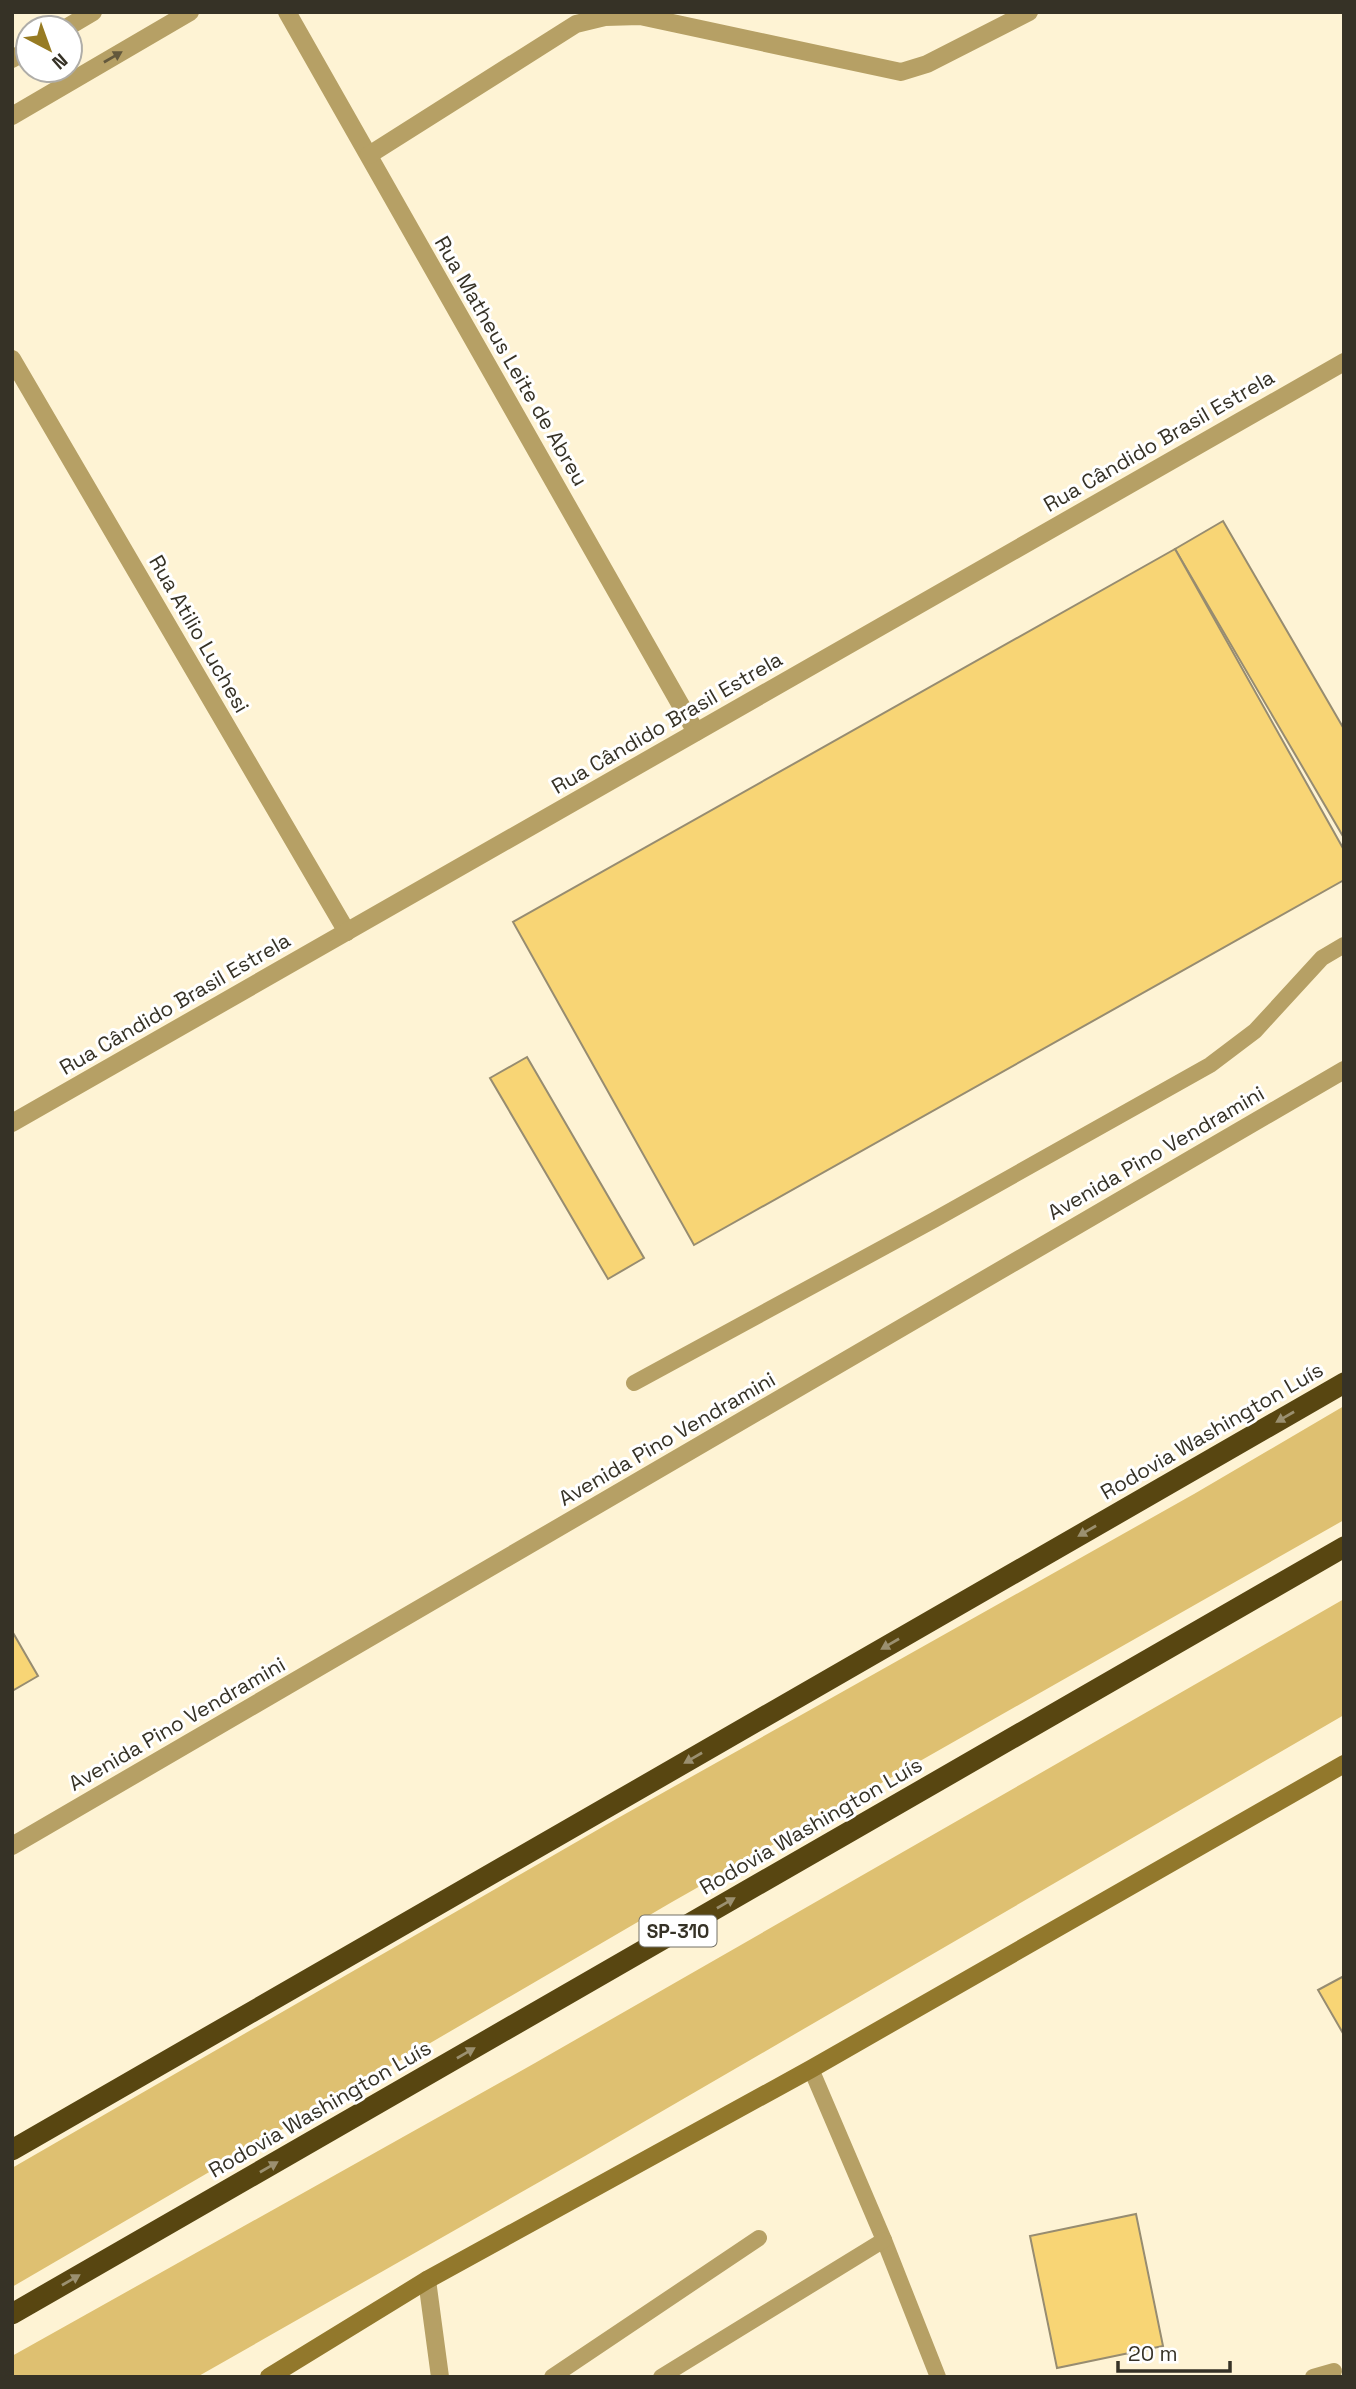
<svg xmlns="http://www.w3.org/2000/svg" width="1356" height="2389" font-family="'Space Grotesk',sans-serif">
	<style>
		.green { fill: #dec071 }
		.building { fill: #f8d575; stroke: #978c70; stroke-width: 2 }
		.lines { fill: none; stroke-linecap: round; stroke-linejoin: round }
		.service { stroke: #b6a065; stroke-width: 16 }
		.minor { stroke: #b6a065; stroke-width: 18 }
		.secondary { stroke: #92782c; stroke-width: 18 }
		.motorway { stroke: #584611; stroke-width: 21 }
		.oneway { fill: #63583c }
		.oneway2 { fill: #9b9070 }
		.labels { text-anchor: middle; stroke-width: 6; stroke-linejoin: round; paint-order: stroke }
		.shield { fill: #fff; stroke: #727067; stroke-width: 2 }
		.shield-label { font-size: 19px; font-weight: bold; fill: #363226 }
		.street-label { font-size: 21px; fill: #363226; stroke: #fff }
	</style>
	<rect width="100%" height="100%" fill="#fef3d4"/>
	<g class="green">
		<path d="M1344 1406V1520L672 1902 12 2287V2168L618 1818 1194 1494Z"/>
		<path d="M1344 1599V1715L585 2156 197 2377H12V2356L535 2063Z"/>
	</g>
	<g class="building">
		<path d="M1223 521 1344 729V838L1175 549Z"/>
		<path d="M1175 549 1344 850V880L694 1245 513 922Z"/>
		<path d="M527 1057 644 1258 608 1279 490 1078Z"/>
		<path d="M12 1631 38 1676 12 1691Z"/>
		<path d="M1344 1976V2035L1318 1990Z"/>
		<path d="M1136 2214 1163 2346 1057 2368 1030 2236Z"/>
	</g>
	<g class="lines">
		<g class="service">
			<path d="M634 1383 934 1220 1210 1065 1255 1031 1322 958 1344 945"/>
			<path d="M811 2069 884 2240 938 2377"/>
			<path d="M552 2377 759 2238"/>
			<path d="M661 2377 884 2240"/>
			<path d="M1313 2377 1334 2371"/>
		</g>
		<g class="minor">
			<path d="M287 12 696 732"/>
			<path d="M66 28 93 12"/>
			<path d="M12 59 28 50"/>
			<path d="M12 116 190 12"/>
			<path d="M369 155 576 24 605 17 640 16 901 72 927 64 1029 12"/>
			<path d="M12 359 347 932"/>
			<path d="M12 1123 1344 362"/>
			<path d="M12 1846 1344 1070"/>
			<path d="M427 2280 440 2377"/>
		</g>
		<path class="secondary" d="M269 2377 427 2280 811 2069 1344 1764"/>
		<g class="motorway">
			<path d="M12 2150 1344 1383"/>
			<path d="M12 2314 1344 1547"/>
		</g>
	</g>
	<defs><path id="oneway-solid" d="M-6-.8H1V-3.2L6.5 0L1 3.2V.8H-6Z" transform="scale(1.75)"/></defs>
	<use class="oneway" href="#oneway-solid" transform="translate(113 57) rotate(-30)"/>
	<g class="oneway2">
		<use href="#oneway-solid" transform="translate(1285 1417) rotate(150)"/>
		<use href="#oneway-solid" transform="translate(1087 1531) rotate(150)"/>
		<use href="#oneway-solid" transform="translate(890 1644) rotate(150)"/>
		<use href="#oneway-solid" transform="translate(693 1758) rotate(150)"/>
		<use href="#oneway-solid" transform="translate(726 1903) rotate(-30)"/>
		<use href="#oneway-solid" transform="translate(466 2053) rotate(-30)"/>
		<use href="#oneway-solid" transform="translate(269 2167) rotate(-30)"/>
		<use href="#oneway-solid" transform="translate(71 2280) rotate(-30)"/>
	</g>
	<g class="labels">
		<rect class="shield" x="639.5" y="1915.5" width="77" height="31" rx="5"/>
		<g class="shield-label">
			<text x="678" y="1938">SP-310</text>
		</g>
		<g class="street-label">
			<text transform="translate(511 361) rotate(60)" y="7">Rua Matheus Leite de Abreu</text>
			<text transform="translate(1159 441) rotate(-30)" y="7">Rua Cândido Brasil Estrela</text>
			<text transform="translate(199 634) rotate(60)" y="7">Rua Atilio Luchesi</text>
			<text transform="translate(667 723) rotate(-30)" y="7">Rua Cândido Brasil Estrela</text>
			<text transform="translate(175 1004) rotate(-30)" y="7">Rua Cândido Brasil Estrela</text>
			<text transform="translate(1156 1153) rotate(-30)" y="7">Avenida Pino Vendramini</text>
			<text transform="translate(1212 1431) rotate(-30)" y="7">Rodovia Washington Luís</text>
			<text transform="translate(667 1439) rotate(-30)" y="7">Avenida Pino Vendramini</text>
			<text transform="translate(177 1724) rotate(-30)" y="7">Avenida Pino Vendramini</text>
			<text transform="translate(811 1826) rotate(-30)" y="7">Rodovia Washington Luís</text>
			<text transform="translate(320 2109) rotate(-30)" y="7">Rodovia Washington Luís</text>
		</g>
	</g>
	<rect width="1356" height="2389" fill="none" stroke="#363226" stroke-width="28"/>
	<g transform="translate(49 49) rotate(139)"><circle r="33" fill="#ffffff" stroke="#afada8" stroke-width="2"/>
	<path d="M0-5L12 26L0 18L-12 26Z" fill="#977b23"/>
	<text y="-10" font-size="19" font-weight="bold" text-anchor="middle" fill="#363226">N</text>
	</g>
	<path d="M1118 2361v10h112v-10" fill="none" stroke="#363226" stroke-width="3.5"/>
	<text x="1128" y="2361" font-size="21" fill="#363226" stroke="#ffffff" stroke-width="5" paint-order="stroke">20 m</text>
</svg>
